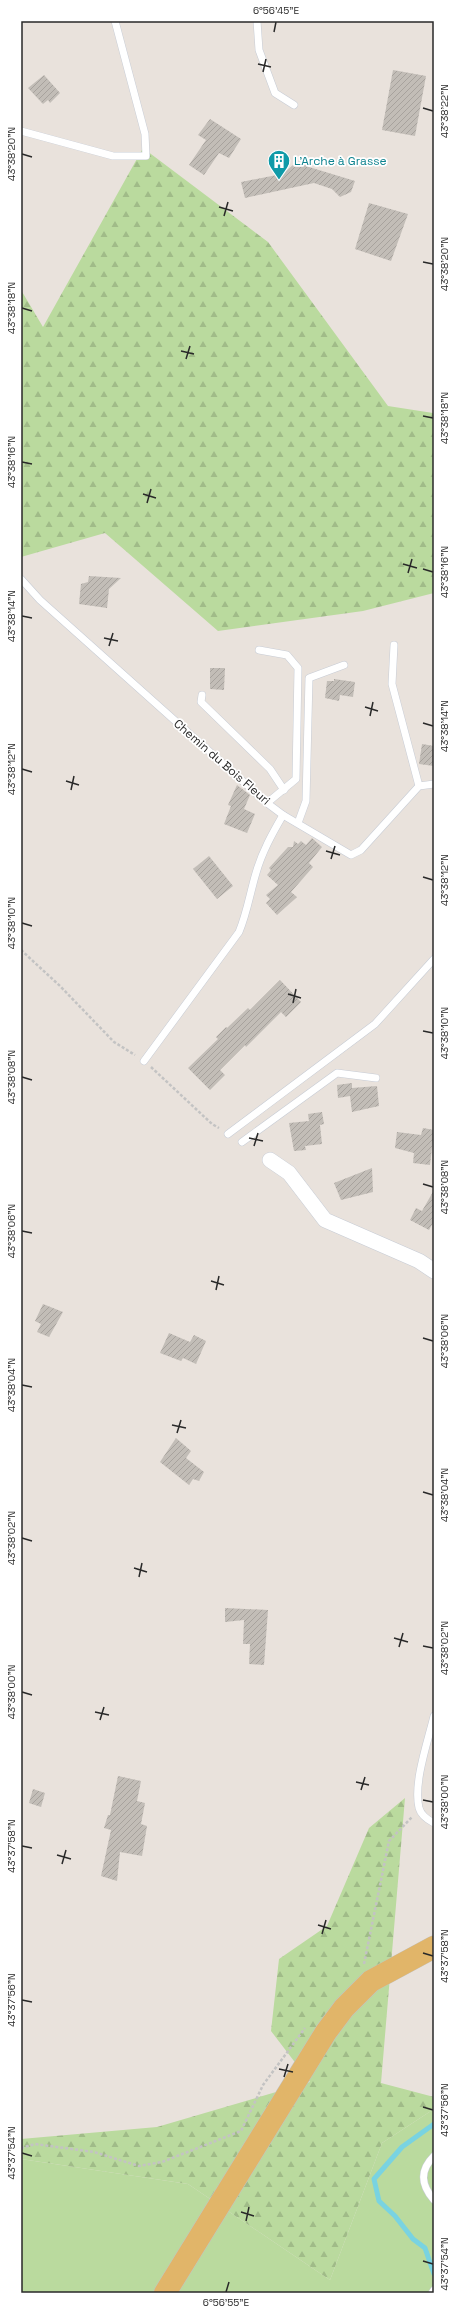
<svg xmlns="http://www.w3.org/2000/svg" width="455" height="2314" font-family="'Space Grotesk',sans-serif">
	<style>
		.grass { fill: #bada9e }
		.forest { fill: url(#forest-firs) }
		.lines { fill: none; stroke-linecap: round; stroke-linejoin: round }
		.stream { stroke: #79d3e1; stroke-width: 5 }
		.building { fill: url(#building-hatch) }
		.service-casing { stroke: #c7ccd5; stroke-width: 8 }
		.minor-casing { stroke: #c7ccd5; stroke-width: 16 }
		.primary-casing { stroke: #c3c3c3; stroke-width: 23 }
		.path { stroke: #c3c3c3; stroke-width: 2.5; stroke-dasharray: 3 2; stroke-linecap: butt }
		.service { stroke: #fff; stroke-width: 7 }
		.minor { stroke: #fff; stroke-width: 15 }
		.primary { stroke: #e1b569; stroke-width: 22 }
		.ticks { fill: none; stroke: #292929; stroke-width: 1.5 }
		.labels { text-anchor: middle; stroke-width: 3.5; stroke-linejoin: round; paint-order: stroke }
		.culture-label { font-size: 12px; fill: #0d838f; stroke: #fff; text-anchor: start }
		.street-label { font-size: 12px; fill: #292929; stroke: #fff }
		.neatline { fill: none; stroke: #292929; stroke-width: 1.5 }
		.ticks-label { font-size: 10px; text-anchor: middle; fill: #292929 }
	</style>
	<defs>
		<pattern id="forest-firs" width="22" height="20" patternUnits="userSpaceOnUse"><rect width="22" height="20" fill="#bada9e"/><path d="M5 1l3.5 6h-7zM16 11l3.5 6h-7z" fill="#a0bb88"/></pattern>
		<pattern id="building-hatch" width="6" height="6" patternUnits="userSpaceOnUse"><rect width="6" height="6" fill="#c2bdb7"/><path d="M-1 1l2-2M0 6l6-6M5 7l2-2" fill="none" stroke="#a7a29d"/></pattern>
	</defs>
	<rect width="100%" height="100%" fill="#e9e2dc"/>
	<path class="grass" d="M434 2109V2293H21V2159L188 2184 330 2280 382 2143Z"/>
	<g class="forest">
		<path d="M143 148 268 242 388 406 433 413 434 593 363 611 218 631 105 533 21 557V290L43 327Z"/>
		<path d="M405 1798 381 2083 434 2097V2109L382 2143 330 2280 188 2184 21 2159V2139L157 2127 310 2082 271 2031 279 1959 327 1926 369 1828Z"/>
	</g>
	<g class="lines">
		<path class="stream" d="M434 2124 402 2147 374 2179 379 2201 395 2216 413 2239 425 2248 434 2274"/>
	</g>
	<g class="building">
		<path d="M393 70 426 76 415 136 382 130Z"/>
		<path d="M44 75 60 93 50 103 48 100 43 104 28 88Z"/>
		<path d="M210 119 241 139 229 158 219 153 204 175 189 165 206 140 198 135Z"/>
		<path d="M308 162 309 167 355 181 351 192 340 197 332 189 314 183 245 198 241 182 282 174 293 165Z"/>
		<path d="M369 203 408 214 391 261 355 249Z"/>
		<path d="M89 576 121 578 109 589 107 608 79 604 81 584 88 582Z"/>
		<path d="M210 668H225L224 690 210 689Z"/>
		<path d="M334 679 355 682 353 697 340 695 339 701 325 698 327 681H334Z"/>
		<path d="M422 744 434 746V766L419 764Z"/>
		<path d="M237 785 250 795 244 809 255 814 247 833 224 824 231 806 228 805Z"/>
		<path d="M312 838 322 847 309 863 313 867 291 892 297 897 277 915 266 903 270 899 266 895 278 885 267 875 271 870 269 868 288 847H293L294 841 298 844 301 841 306 845Z"/>
		<path d="M209 856 233 886 217 899 193 869Z"/>
		<path d="M280 980 301 1002 286 1017 281 1012 246 1047 245 1045 220 1070 225 1075 210 1090 188 1068 218 1039 216 1037 226 1027 227 1028 248 1008 250 1010Z"/>
		<path d="M352 1083V1088L377 1086 379 1106 352 1112 350 1096 338 1098 337 1085Z"/>
		<path d="M322 1112 324 1124 320 1125 322 1144 305 1146 306 1150 294 1151 289 1123 309 1121 308 1114Z"/>
		<path d="M423 1128 434 1130 430 1165 413 1163 414 1153 395 1148 397 1132 421 1135Z"/>
		<path d="M372 1168 373 1192 341 1200 334 1183Z"/>
		<path d="M434 1190V1221L429 1230 410 1220 416 1208 422 1211Z"/>
		<path d="M43 1304 63 1312 49 1337 37 1332 41 1324 35 1321Z"/>
		<path d="M169 1333 190 1342 194 1335 206 1341 196 1364 183 1358 181 1361 160 1353Z"/>
		<path d="M176 1438 191 1451 186 1458 204 1472 199 1481 193 1479 189 1485 160 1462Z"/>
		<path d="M225 1608 268 1610 264 1665 249 1664 250 1644H243L244 1620 225 1622Z"/>
		<path d="M118 1776 141 1781 137 1801 145 1803 141 1824 147 1826 142 1856 120 1852 117 1881 101 1876 111 1830 104 1828 108 1815H110Z"/>
		<path d="M33 1789 45 1793 41 1807 29 1803Z"/>
	</g>
	<g class="lines">
		<g class="service-casing">
			<g id="service">
				<path d="M257 21 259 50 275 93 294 105"/>
				<path d="M21 131 113 156H146L145 134 115 21"/>
				<path d="M21 579 40 600 267 803 283 815 351 855 361 850 419 786 434 784"/>
				<path d="M394 645 392 684 419 786"/>
				<path d="M259 650 287 655 298 668 296 779 267 803"/>
				<path d="M202 695 201 702 270 769 284 790"/>
				<path d="M298 823 306 801 309 678 344 665"/>
				<path d="M144 1061 239 932C247 913 250 893 256 873 262 852 272 834 283 815"/>
				<path d="M228 1134 375 1024 434 959"/>
				<path d="M242 1142 337 1073 376 1078"/>
				<path d="M434 1716C428 1741 413 1783 419 1808 421 1815 428 1820 434 1823"/>
				<path d="M434 2156C419 2171 421 2185 434 2200"/>
				<path d="M432 2293 434 2290"/>
			</g>
		</g>
		<g class="minor-casing">
			<path id="minor" d="M270 1160 289 1173 325 1220 419 1261 434 1271"/>
		</g>
		<g class="primary-casing">
			<path id="primary" d="M165 2293 326 2032 344 2008 371 1981 434 1947"/>
		</g>
		<g class="path">
			<path d="M21 950 60 986 114 1042 135 1055"/>
			<path d="M151 1067 212 1124 219 1128"/>
			<path d="M364 1964 389 1841 412 1817"/>
			<path d="M21 2148 35 2144 94 2152 139 2166 162 2162 241 2131 263 2085 305 2028"/>
		</g>
		<use href="#service" class="service"/>
		<use href="#minor" class="minor"/>
		<use href="#primary" class="primary"/>
	</g>
	<path class="ticks" d="M274 32 276 22M258 64 271 67M263 72 266 59M423 108 433 111M22 154 32 157M219 207 233 211M224 216 228 202M423 262 433 264M22 308 32 311M181 351 194 354M186 359 190 346M423 416 433 418M22 462 32 464M143 494 156 498M147 503 151 489M403 564 417 568M423 569 433 572M408 573 412 559M22 616 32 618M104 638 118 641M109 646 113 633M365 707 378 711M370 716 373 702M423 723 433 726M22 769 32 772M66 781 79 785M71 790 74 776M326 851 340 855M331 859 335 846M423 877 433 880M22 923 32 926M288 994 301 998M293 1003 296 989M423 1031 433 1033M22 1077 32 1080M249 1138 263 1141M254 1146 258 1133M423 1184 433 1187M22 1231 32 1233M211 1281 224 1285M216 1290 219 1276M423 1338 433 1341M22 1385 32 1387M172 1425 186 1428M177 1433 181 1420M423 1492 433 1495M22 1538 32 1541M134 1568 147 1572M139 1577 142 1563M394 1638 408 1642M423 1646 433 1648M399 1647 403 1633M22 1692 32 1695M95 1712 109 1715M100 1720 104 1707M356 1782 369 1785M361 1790 365 1777M423 1800 433 1802M22 1846 32 1848M57 1855 71 1859M62 1864 66 1850M318 1925 331 1929M322 1934 326 1920M423 1953 433 1956M22 2000 32 2002M279 2069 293 2072M284 2077 288 2064M423 2107 433 2110M22 2153 32 2156M241 2212 254 2216M246 2221 249 2207M423 2261 433 2264M226 2292 229 2282"/>
	<defs>
		<g id="building-pin" transform="scale(1.15)"><path d="M0 17L-7.5 6A9.5 9.5 0 1 1 7.5 6Z" fill="#0f9aa8" stroke="#fff"/><path d="M-4-6H4V6H1V3H-1V6H-4ZM-2.5-4.3h1.7v1.8h-1.7ZM.8-4.3h1.7v1.8H.8ZM-2.5-1h1.7V.8h-1.7ZM.8-1h1.7V.8H.8Z" fill="#fff"/></g>
	</defs>
	<g fill-rule="evenodd">
		<use href="#building-pin" x="279" y="161"/>
	</g>
	<g class="labels">
		<g class="culture-label">
			<text x="294" y="165">L’Arche à Grasse</text>
		</g>
		<g class="street-label">
			<text transform="translate(222 762) rotate(41)" y="4">Chemin du Bois Fleuri</text>
		</g>
	</g>
	<rect width="455" height="2314" fill="none" stroke="#ffffff" stroke-width="44"/>
	<rect x="22" y="22" width="411" height="2270" class="neatline"/>
	<g class="ticks-label">
		<text x="276" y="14">6°56'45"E</text>
		<text transform="translate(444 111) rotate(-90)" y="4">43°38'22"N</text>
		<text transform="translate(11 154) rotate(-90)" y="4">43°38'20"N</text>
		<text transform="translate(444 264) rotate(-90)" y="4">43°38'20"N</text>
		<text transform="translate(11 308) rotate(-90)" y="4">43°38'18"N</text>
		<text transform="translate(444 418) rotate(-90)" y="4">43°38'18"N</text>
		<text transform="translate(11 462) rotate(-90)" y="4">43°38'16"N</text>
		<text transform="translate(444 572) rotate(-90)" y="4">43°38'16"N</text>
		<text transform="translate(11 616) rotate(-90)" y="4">43°38'14"N</text>
		<text transform="translate(444 726) rotate(-90)" y="4">43°38'14"N</text>
		<text transform="translate(11 769) rotate(-90)" y="4">43°38'12"N</text>
		<text transform="translate(444 880) rotate(-90)" y="4">43°38'12"N</text>
		<text transform="translate(11 923) rotate(-90)" y="4">43°38'10"N</text>
		<text transform="translate(444 1033) rotate(-90)" y="4">43°38'10"N</text>
		<text transform="translate(11 1077) rotate(-90)" y="4">43°38'08"N</text>
		<text transform="translate(444 1187) rotate(-90)" y="4">43°38'08"N</text>
		<text transform="translate(11 1231) rotate(-90)" y="4">43°38'06"N</text>
		<text transform="translate(444 1341) rotate(-90)" y="4">43°38'06"N</text>
		<text transform="translate(11 1385) rotate(-90)" y="4">43°38'04"N</text>
		<text transform="translate(444 1495) rotate(-90)" y="4">43°38'04"N</text>
		<text transform="translate(11 1538) rotate(-90)" y="4">43°38'02"N</text>
		<text transform="translate(444 1648) rotate(-90)" y="4">43°38'02"N</text>
		<text transform="translate(11 1692) rotate(-90)" y="4">43°38'00"N</text>
		<text transform="translate(444 1802) rotate(-90)" y="4">43°38'00"N</text>
		<text transform="translate(11 1846) rotate(-90)" y="4">43°37'58"N</text>
		<text transform="translate(444 1956) rotate(-90)" y="4">43°37'58"N</text>
		<text transform="translate(11 2000) rotate(-90)" y="4">43°37'56"N</text>
		<text transform="translate(444 2110) rotate(-90)" y="4">43°37'56"N</text>
		<text transform="translate(11 2153) rotate(-90)" y="4">43°37'54"N</text>
		<text transform="translate(444 2264) rotate(-90)" y="4">43°37'54"N</text>
		<text x="226" y="2306">6°56'55"E</text>
	</g>
</svg>
